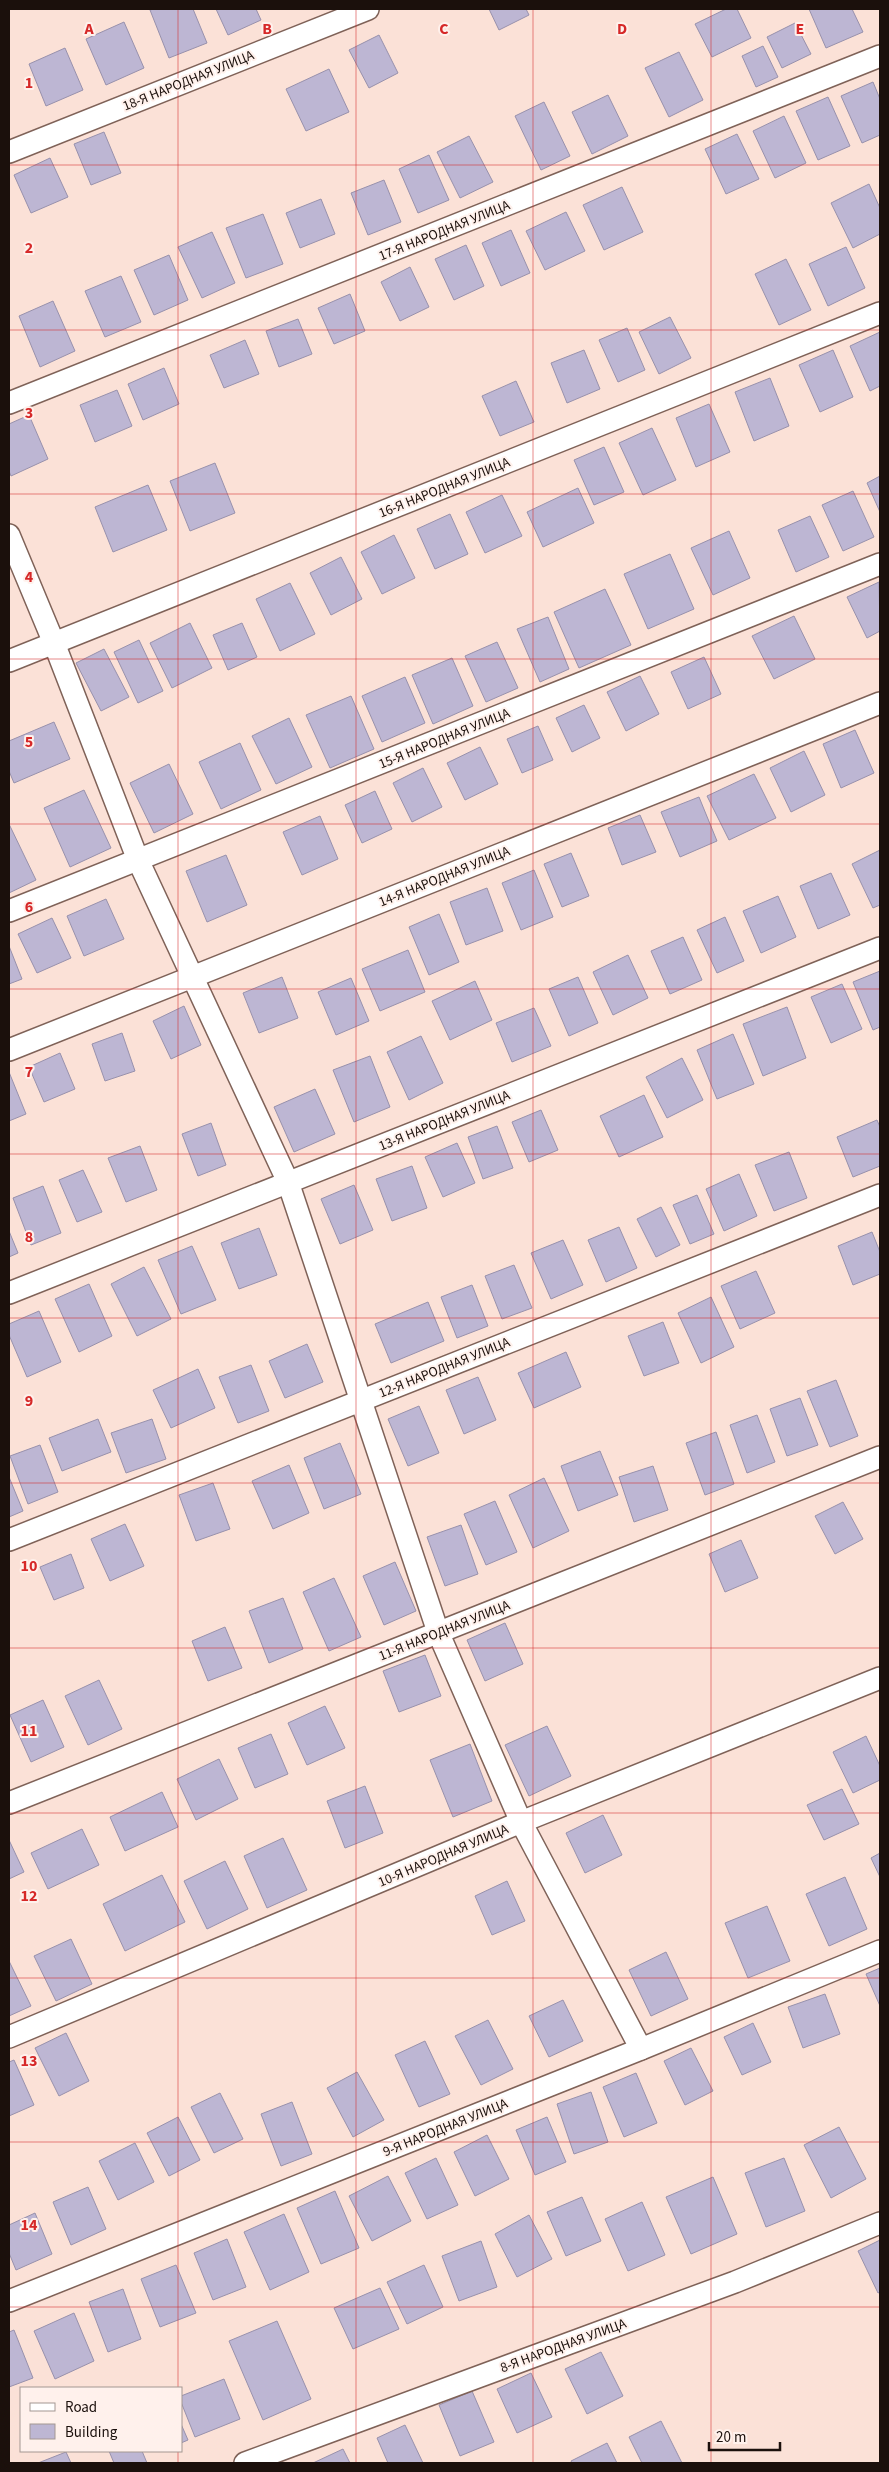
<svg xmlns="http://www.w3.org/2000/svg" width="889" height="2472" font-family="'Source Sans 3',sans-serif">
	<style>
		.building { fill: #bdb6d3; stroke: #9891ac }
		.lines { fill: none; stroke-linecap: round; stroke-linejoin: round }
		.street-casing { stroke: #7f6258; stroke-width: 24 }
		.street { stroke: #fff; stroke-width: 21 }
		.grid { fill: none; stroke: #d62828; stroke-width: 1; stroke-opacity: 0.55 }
		.labels { text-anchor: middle; stroke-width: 4; stroke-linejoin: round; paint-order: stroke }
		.street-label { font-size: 14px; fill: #1b100c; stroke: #fff1ec }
		.grid-label { font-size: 16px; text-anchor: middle; font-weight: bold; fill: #d62828; stroke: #fff1ec; stroke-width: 4; stroke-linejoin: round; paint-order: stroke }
	</style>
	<rect width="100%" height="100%" fill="#fbe1d7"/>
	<g class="building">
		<path d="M154 9H193L207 43 169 58 150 10Z"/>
		<path d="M216 9H256L261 20 228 35Z"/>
		<path d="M489 9H526L529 15 499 30Z"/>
		<path d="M726 9H737L751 38 712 57 695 24Z"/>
		<path d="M809 9H852L863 32 826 48Z"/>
		<path d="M124 22 144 68 106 85 86 39Z"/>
		<path d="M795 23 811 54 782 68 767 37Z"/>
		<path d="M379 35 398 73 369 88 349 50Z"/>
		<path d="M763 46 778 77 756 87 742 56Z"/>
		<path d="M65 48 83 90 46 106 29 64Z"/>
		<path d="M679 52 703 100 669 117 645 68Z"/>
		<path d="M329 69 349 112 306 131 286 89Z"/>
		<path d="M873 82 880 99V135L862 143 841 96Z"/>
		<path d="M608 95 628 136 592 154 572 112Z"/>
		<path d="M828 97 850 146 818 160 796 111Z"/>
		<path d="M544 102 570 156 541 170 515 116Z"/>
		<path d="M784 116 806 163 775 178 753 131Z"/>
		<path d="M104 132 121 173 91 185 74 144Z"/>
		<path d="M737 134 759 179 726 194 705 149Z"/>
		<path d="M469 136 493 182 460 198 437 152Z"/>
		<path d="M429 155 449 200 418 213 399 169Z"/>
		<path d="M50 158 68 197 31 213 14 175Z"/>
		<path d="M384 180 401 222 368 235 351 193Z"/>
		<path d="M869 184 880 208V234L853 248 831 203Z"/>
		<path d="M622 187 643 232 604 250 583 205Z"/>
		<path d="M321 199 335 234 300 248 286 213Z"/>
		<path d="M566 212 585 251 545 270 526 231Z"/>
		<path d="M263 214 283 264 246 278 226 228Z"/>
		<path d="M511 230 530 273 501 286 482 243Z"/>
		<path d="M212 232 235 283 202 298 178 247Z"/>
		<path d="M466 245 484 286 454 300 435 259Z"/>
		<path d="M846 247 865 288 828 306 809 264Z"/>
		<path d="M169 255 188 300 154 315 134 270Z"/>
		<path d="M786 259 811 310 779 325 755 274Z"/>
		<path d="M410 267 429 307 400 321 381 282Z"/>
		<path d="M121 276 141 322 105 337 85 291Z"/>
		<path d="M350 294 365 331 334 344 318 308Z"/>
		<path d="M53 301 75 351 40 367 19 316Z"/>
		<path d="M670 317 691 358 659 374 639 332Z"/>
		<path d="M298 319 312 354 279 367 266 331Z"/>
		<path d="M627 328 645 370 618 382 599 340Z"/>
		<path d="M880 332V386L870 391 850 346Z"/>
		<path d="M245 340 259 374 224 388 210 355Z"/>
		<path d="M584 350 600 389 567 403 551 363Z"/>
		<path d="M833 350 853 397 820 412 799 365Z"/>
		<path d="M164 368 179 404 143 420 128 384Z"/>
		<path d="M770 378 789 426 754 441 735 392Z"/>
		<path d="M516 381 534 422 500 436 482 396Z"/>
		<path d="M117 390 132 426 95 442 80 405Z"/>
		<path d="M709 404 730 452 696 467 676 418Z"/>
		<path d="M29 415 48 459 11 476 9 471V424Z"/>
		<path d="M652 428 676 480 643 495 619 443Z"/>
		<path d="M604 447 624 492 594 505 574 460Z"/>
		<path d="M215 463 235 513 190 531 170 481Z"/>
		<path d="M880 476V512L867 483Z"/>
		<path d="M148 485 167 530 113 552 95 507Z"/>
		<path d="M578 488 594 523 543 547 527 512Z"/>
		<path d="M853 491 874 537 843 551 822 505Z"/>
		<path d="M502 495 522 536 485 553 466 512Z"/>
		<path d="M450 514 468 554 435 569 417 529Z"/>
		<path d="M810 516 829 557 796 572 778 530Z"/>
		<path d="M729 531 750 578 713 595 691 548Z"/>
		<path d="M394 535 415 578 382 594 361 552Z"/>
		<path d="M670 554 694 609 648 629 624 574Z"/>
		<path d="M341 557 362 599 331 615 310 573Z"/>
		<path d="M879 582 880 631 867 638 847 597Z"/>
		<path d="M290 583 315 634 280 651 256 599Z"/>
		<path d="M605 589 631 645 579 668 554 612Z"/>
		<path d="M794 616 815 659 774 679 752 636Z"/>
		<path d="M548 617 569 669 540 682 517 629Z"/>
		<path d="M190 623 212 668 172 688 150 643Z"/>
		<path d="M242 623 257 657 228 670 213 635Z"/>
		<path d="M139 640 163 691 138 703 114 652Z"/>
		<path d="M497 642 518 688 486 702 465 656Z"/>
		<path d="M104 649 129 697 101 711 76 663Z"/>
		<path d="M704 657 721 694 688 709 671 672Z"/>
		<path d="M452 658 473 706 433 724 412 675Z"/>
		<path d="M640 676 659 714 626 731 607 692Z"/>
		<path d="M405 677 425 723 382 742 362 696Z"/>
		<path d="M351 696 374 749 330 768 306 715Z"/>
		<path d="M584 705 600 738 572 752 556 718Z"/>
		<path d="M289 718 312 767 276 784 252 736Z"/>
		<path d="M54 722 70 759 14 783 9 771V741Z"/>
		<path d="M538 726 553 760 522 773 507 739Z"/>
		<path d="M855 730 874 773 841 788 823 744Z"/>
		<path d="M240 743 261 790 221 809 199 762Z"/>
		<path d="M480 747 498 784 465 800 447 763Z"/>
		<path d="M804 751 825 795 791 812 770 768Z"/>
		<path d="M169 764 193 814 154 833 130 783Z"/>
		<path d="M423 768 442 807 412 822 393 783Z"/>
		<path d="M754 774 776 818 729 840 707 796Z"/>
		<path d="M84 790 111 848 70 867 44 808Z"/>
		<path d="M375 791 392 829 362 843 345 805Z"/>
		<path d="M699 797 717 841 680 857 661 812Z"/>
		<path d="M640 815 656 852 622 865 608 828Z"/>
		<path d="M320 816 338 859 302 875 283 832Z"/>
		<path d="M9 824 36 880 9 893Z"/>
		<path d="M880 850V905L873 908 852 864Z"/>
		<path d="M571 853 589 896 562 907 544 864Z"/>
		<path d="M226 855 247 905 207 922 186 871Z"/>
		<path d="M534 870 553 917 521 930 502 883Z"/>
		<path d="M831 873 850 915 818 929 800 886Z"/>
		<path d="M487 888 503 931 466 945 450 902Z"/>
		<path d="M778 896 796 937 761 953 743 911Z"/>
		<path d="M106 899 124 939 84 956 67 916Z"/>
		<path d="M439 914 459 962 429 975 409 927Z"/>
		<path d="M725 917 744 961 717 973 697 930Z"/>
		<path d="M52 918 71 958 37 973 18 934Z"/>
		<path d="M683 937 702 980 670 994 651 951Z"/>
		<path d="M9 946 22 979 9 984Z"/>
		<path d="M408 950 425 992 380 1011 362 969Z"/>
		<path d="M628 955 648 998 613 1015 593 972Z"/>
		<path d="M880 971V1027L873 1030 853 982Z"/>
		<path d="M282 977 298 1018 259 1033 243 993Z"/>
		<path d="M578 977 598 1023 569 1036 549 989Z"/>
		<path d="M351 978 369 1021 336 1035 318 992Z"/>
		<path d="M475 981 492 1020 450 1040 432 1001Z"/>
		<path d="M842 984 862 1029 831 1043 811 997Z"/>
		<path d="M184 1006 201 1045 171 1059 153 1021Z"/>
		<path d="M787 1007 806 1058 763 1076 743 1024Z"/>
		<path d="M534 1008 551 1046 512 1062 496 1023Z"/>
		<path d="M122 1033 135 1071 105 1081 92 1044Z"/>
		<path d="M733 1034 754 1084 717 1099 697 1050Z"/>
		<path d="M421 1036 443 1083 409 1100 387 1052Z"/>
		<path d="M60 1053 75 1089 44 1102 29 1067Z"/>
		<path d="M370 1056 390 1107 354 1122 333 1070Z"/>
		<path d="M682 1058 703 1100 667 1118 646 1077Z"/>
		<path d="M9 1072 26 1114 9 1121Z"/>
		<path d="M315 1089 335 1134 294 1152 274 1107Z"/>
		<path d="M644 1095 663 1137 619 1157 600 1116Z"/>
		<path d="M541 1110 558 1150 529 1162 512 1122Z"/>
		<path d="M877 1120 880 1127V1166L853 1177 837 1137Z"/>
		<path d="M211 1123 226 1165 198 1176 182 1134Z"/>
		<path d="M497 1126 513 1168 483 1179 468 1137Z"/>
		<path d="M457 1143 475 1183 443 1197 425 1157Z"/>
		<path d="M140 1146 157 1190 126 1202 108 1158Z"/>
		<path d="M789 1152 807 1198 774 1211 755 1165Z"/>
		<path d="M412 1166 427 1208 392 1221 376 1179Z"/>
		<path d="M83 1170 102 1212 77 1222 59 1180Z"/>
		<path d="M739 1174 757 1216 724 1231 706 1189Z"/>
		<path d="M354 1185 373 1230 340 1244 321 1199Z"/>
		<path d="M43 1186 61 1233 31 1245 13 1198Z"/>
		<path d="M697 1195 714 1234 690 1244 673 1205Z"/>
		<path d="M661 1207 680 1245 656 1257 637 1219Z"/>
		<path d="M619 1227 637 1268 606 1282 588 1240Z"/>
		<path d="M259 1228 277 1275 239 1289 221 1243Z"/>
		<path d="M9 1231 18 1253 9 1257Z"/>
		<path d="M872 1232 880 1252V1274L853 1285 838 1246Z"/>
		<path d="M563 1240 583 1285 551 1299 531 1253Z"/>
		<path d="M192 1246 216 1300 181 1314 158 1260Z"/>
		<path d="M514 1265 532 1308 502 1319 485 1276Z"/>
		<path d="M144 1267 171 1319 137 1336 111 1284Z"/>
		<path d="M756 1271 775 1313 740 1329 721 1286Z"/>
		<path d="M89 1284 112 1336 79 1352 55 1299Z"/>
		<path d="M472 1285 488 1326 457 1338 441 1297Z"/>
		<path d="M711 1297 734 1347 701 1363 678 1313Z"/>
		<path d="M428 1302 444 1341 391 1363 375 1324Z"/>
		<path d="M39 1311 61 1362 27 1377 9 1335V1324Z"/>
		<path d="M663 1322 679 1363 644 1376 628 1336Z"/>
		<path d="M307 1344 323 1382 285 1398 269 1361Z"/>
		<path d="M566 1352 581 1387 534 1408 518 1373Z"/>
		<path d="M251 1365 269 1411 238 1423 219 1377Z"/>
		<path d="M198 1369 215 1408 171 1428 153 1390Z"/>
		<path d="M478 1377 496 1420 464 1434 446 1390Z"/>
		<path d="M836 1380 858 1436 830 1447 807 1391Z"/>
		<path d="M800 1398 818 1445 787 1456 770 1409Z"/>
		<path d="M419 1406 439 1453 408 1466 388 1419Z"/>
		<path d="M757 1415 775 1462 747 1473 730 1425Z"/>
		<path d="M98 1419 111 1452 62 1471 49 1438Z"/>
		<path d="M152 1419 166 1459 126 1473 111 1433Z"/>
		<path d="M716 1432 734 1484 705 1495 686 1443Z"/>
		<path d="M340 1443 361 1494 324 1509 304 1458Z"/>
		<path d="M40 1445 58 1492 28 1504 10 1456Z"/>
		<path d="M600 1451 618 1495 578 1511 561 1466Z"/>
		<path d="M289 1465 309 1513 273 1529 252 1481Z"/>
		<path d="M653 1466 668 1510 634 1522 619 1477Z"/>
		<path d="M9 1477 23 1511 9 1517Z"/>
		<path d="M544 1478 569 1531 533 1548 509 1495Z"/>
		<path d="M213 1483 230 1529 196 1541 179 1495Z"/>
		<path d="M495 1501 517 1552 486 1565 464 1514Z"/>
		<path d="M843 1502 863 1539 835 1554 815 1516Z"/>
		<path d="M125 1524 144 1566 110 1581 91 1539Z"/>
		<path d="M461 1525 478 1574 445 1586 427 1537Z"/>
		<path d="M741 1540 758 1578 725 1592 709 1554Z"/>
		<path d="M71 1554 84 1588 54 1600 40 1567Z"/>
		<path d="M395 1562 416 1611 384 1625 363 1576Z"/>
		<path d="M334 1578 361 1637 329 1651 303 1592Z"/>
		<path d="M283 1598 303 1649 269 1663 249 1611Z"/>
		<path d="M505 1623 523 1664 485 1681 467 1640Z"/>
		<path d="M225 1627 242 1668 208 1681 192 1641Z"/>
		<path d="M425 1655 441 1696 399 1712 383 1671Z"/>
		<path d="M99 1680 122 1729 88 1745 65 1696Z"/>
		<path d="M43 1700 64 1747 31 1762 10 1715Z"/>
		<path d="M325 1706 345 1748 307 1765 288 1723Z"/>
		<path d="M547 1726 571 1776 529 1796 505 1745Z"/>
		<path d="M271 1734 288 1774 255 1788 238 1748Z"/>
		<path d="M866 1736 880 1766V1780L853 1793 833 1752Z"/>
		<path d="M470 1744 492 1801 453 1817 430 1760Z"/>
		<path d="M219 1759 238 1799 196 1820 177 1779Z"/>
		<path d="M365 1786 383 1833 345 1848 327 1801Z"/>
		<path d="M842 1789 859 1824 824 1840 807 1805Z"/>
		<path d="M162 1792 178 1827 125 1851 110 1817Z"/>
		<path d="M603 1815 622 1855 585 1873 566 1833Z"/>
		<path d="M82 1829 99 1865 48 1889 31 1853Z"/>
		<path d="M283 1838 307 1890 267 1908 244 1856Z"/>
		<path d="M9 1840 24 1872 9 1879Z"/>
		<path d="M880 1853V1877L871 1858Z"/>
		<path d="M225 1861 248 1909 207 1929 184 1881Z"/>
		<path d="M162 1875 185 1922 125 1951 103 1904Z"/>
		<path d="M845 1877 867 1929 829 1946 806 1894Z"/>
		<path d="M507 1881 525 1921 492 1935 475 1896Z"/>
		<path d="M767 1906 790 1961 748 1978 725 1923Z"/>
		<path d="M71 1939 92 1984 56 2001 34 1956Z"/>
		<path d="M666 1952 688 1999 651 2016 629 1970Z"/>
		<path d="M9 1961 31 2006 9 2016Z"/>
		<path d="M880 1968V2006L866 1974Z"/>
		<path d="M825 1994 840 2034 803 2048 788 2007Z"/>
		<path d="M563 2000 583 2041 549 2057 529 2016Z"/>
		<path d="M488 2020 513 2069 481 2085 455 2036Z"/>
		<path d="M753 2023 771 2062 742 2075 724 2037Z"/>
		<path d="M66 2033 89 2081 59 2096 35 2048Z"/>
		<path d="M425 2041 450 2094 419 2107 395 2055Z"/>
		<path d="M691 2048 713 2091 685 2105 664 2061Z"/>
		<path d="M14 2060 34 2105 9 2116V2062Z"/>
		<path d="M357 2072 384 2120 353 2137 327 2088Z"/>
		<path d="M636 2073 657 2123 624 2137 603 2087Z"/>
		<path d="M591 2092 608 2142 574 2154 557 2104Z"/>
		<path d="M220 2093 243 2139 214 2153 191 2107Z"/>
		<path d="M292 2102 312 2154 281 2166 261 2114Z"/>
		<path d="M178 2117 200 2160 169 2176 147 2133Z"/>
		<path d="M547 2117 566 2162 535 2175 516 2130Z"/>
		<path d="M839 2127 866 2179 831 2198 804 2145Z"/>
		<path d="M487 2135 509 2179 475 2196 454 2152Z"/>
		<path d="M135 2143 154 2182 118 2200 99 2161Z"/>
		<path d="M436 2158 458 2205 427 2219 405 2173Z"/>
		<path d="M784 2158 805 2211 766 2227 745 2173Z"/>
		<path d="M388 2176 411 2221 372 2241 349 2196Z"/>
		<path d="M713 2177 737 2234 691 2254 666 2197Z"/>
		<path d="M88 2187 106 2229 71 2245 53 2202Z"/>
		<path d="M335 2191 359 2248 321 2264 297 2208Z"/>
		<path d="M582 2197 601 2241 566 2256 547 2212Z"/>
		<path d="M642 2202 665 2255 628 2271 605 2219Z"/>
		<path d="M35 2213 52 2254 16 2270 9 2253V2225Z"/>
		<path d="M284 2214 309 2272 270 2290 244 2232Z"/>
		<path d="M529 2215 552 2259 517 2277 495 2234Z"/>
		<path d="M227 2239 246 2287 213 2300 194 2253Z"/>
		<path d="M880 2240V2292L878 2293 858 2251Z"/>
		<path d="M481 2241 497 2287 459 2301 442 2256Z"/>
		<path d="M176 2265 196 2313 160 2327 141 2279Z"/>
		<path d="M424 2265 443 2307 407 2324 387 2282Z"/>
		<path d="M380 2288 399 2329 353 2349 334 2308Z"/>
		<path d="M123 2289 141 2339 108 2352 89 2302Z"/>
		<path d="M74 2313 94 2361 55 2379 34 2331Z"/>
		<path d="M277 2321 311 2399 263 2420 229 2341Z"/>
		<path d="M14 2330 33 2378 9 2387V2332Z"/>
		<path d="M601 2352 623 2396 587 2414 565 2369Z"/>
		<path d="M531 2373 552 2417 517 2433 497 2389Z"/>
		<path d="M224 2379 240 2419 195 2437 181 2402V2396Z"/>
		<path d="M472 2391 494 2442 460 2456 439 2405Z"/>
		<path d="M661 2421 682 2463H642L629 2437Z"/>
		<path d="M181 2424 188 2440 181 2443Z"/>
		<path d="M405 2425 423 2463H388L377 2438Z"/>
		<path d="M607 2443 617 2463H572L571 2461Z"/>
		<path d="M343 2449 350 2463H313Z"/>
		<path d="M109 2451H142L147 2463H114Z"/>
		<path d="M66 2452 71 2463H38Z"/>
	</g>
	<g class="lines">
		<g class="street-casing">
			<g id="street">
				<path d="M9 152 368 9"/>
				<path d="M9 403 880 56"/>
				<path d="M9 535 54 643 138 860 288 1182 438 1632 521 1822 641 2049"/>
				<path d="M9 661 880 313"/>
				<path d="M9 911 880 564"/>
				<path d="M9 1050 880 703"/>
				<path d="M9 1293 880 948"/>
				<path d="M9 1540 880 1195"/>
				<path d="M9 1803 880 1457"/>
				<path d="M9 2037 521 1822 880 1678"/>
				<path d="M9 2301 641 2049 880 1951"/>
				<path d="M245 2463 735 2282 880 2223"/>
			</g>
		</g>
		<use href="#street" class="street"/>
	</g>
	<path class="grid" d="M178 9V2388M356 9V2463M533 9V2463M711 9V2463M9 165H880M9 330H880M9 494H880M9 659H880M9 824H880M9 989H880M9 1154H880M9 1318H880M9 1483H880M9 1648H880M9 1813H880M9 1978H880M9 2142H880M9 2307H880M178 2451V2463"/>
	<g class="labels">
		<g class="street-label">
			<text transform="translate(188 80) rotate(-22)" y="5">18-Я НАРОДНАЯ УЛИЦА</text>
			<text transform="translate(444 230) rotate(-22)" y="5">17-Я НАРОДНАЯ УЛИЦА</text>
			<text transform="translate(444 487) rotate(-22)" y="5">16-Я НАРОДНАЯ УЛИЦА</text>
			<text transform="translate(444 738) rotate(-22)" y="5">15-Я НАРОДНАЯ УЛИЦА</text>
			<text transform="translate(444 876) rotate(-22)" y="5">14-Я НАРОДНАЯ УЛИЦА</text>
			<text transform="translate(444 1120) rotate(-22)" y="5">13-Я НАРОДНАЯ УЛИЦА</text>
			<text transform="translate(444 1367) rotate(-22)" y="5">12-Я НАРОДНАЯ УЛИЦА</text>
			<text transform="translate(444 1630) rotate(-22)" y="5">11-Я НАРОДНАЯ УЛИЦА</text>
			<text transform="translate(443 1855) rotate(-23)" y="5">10-Я НАРОДНАЯ УЛИЦА</text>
			<text transform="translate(445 2127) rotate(-22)" y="5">9-Я НАРОДНАЯ УЛИЦА</text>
			<text transform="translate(563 2345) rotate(-20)" y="5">8-Я НАРОДНАЯ УЛИЦА</text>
		</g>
	</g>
	<g class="grid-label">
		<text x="89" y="34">A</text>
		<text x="267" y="34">B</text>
		<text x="444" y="34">C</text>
		<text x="622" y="34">D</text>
		<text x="800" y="34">E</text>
		<text x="29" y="88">1</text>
		<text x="29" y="253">2</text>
		<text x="29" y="418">3</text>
		<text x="29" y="582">4</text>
		<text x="29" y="747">5</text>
		<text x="29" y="912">6</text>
		<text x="29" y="1077">7</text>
		<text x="29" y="1242">8</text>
		<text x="29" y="1406">9</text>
		<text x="29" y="1571">10</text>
		<text x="29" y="1736">11</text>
		<text x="29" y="1901">12</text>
		<text x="29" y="2066">13</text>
		<text x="29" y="2230">14</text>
	</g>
	<rect width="889" height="2472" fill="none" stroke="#1b100c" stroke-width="20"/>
	<rect x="20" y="2387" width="162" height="65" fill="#fff1ec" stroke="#a49792"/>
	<rect x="30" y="2403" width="25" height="8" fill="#ffffff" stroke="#a49792"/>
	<text x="65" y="2412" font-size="15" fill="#1b100c">Road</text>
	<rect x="30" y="2424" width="25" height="15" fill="#bdb6d3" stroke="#a49792"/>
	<text x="65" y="2437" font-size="15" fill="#1b100c">Building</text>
	<path d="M709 2442v8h71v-8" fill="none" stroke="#1b100c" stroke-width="2.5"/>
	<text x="716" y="2442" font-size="15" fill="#1b100c" stroke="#fff1ec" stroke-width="4" paint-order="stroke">20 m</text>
</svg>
